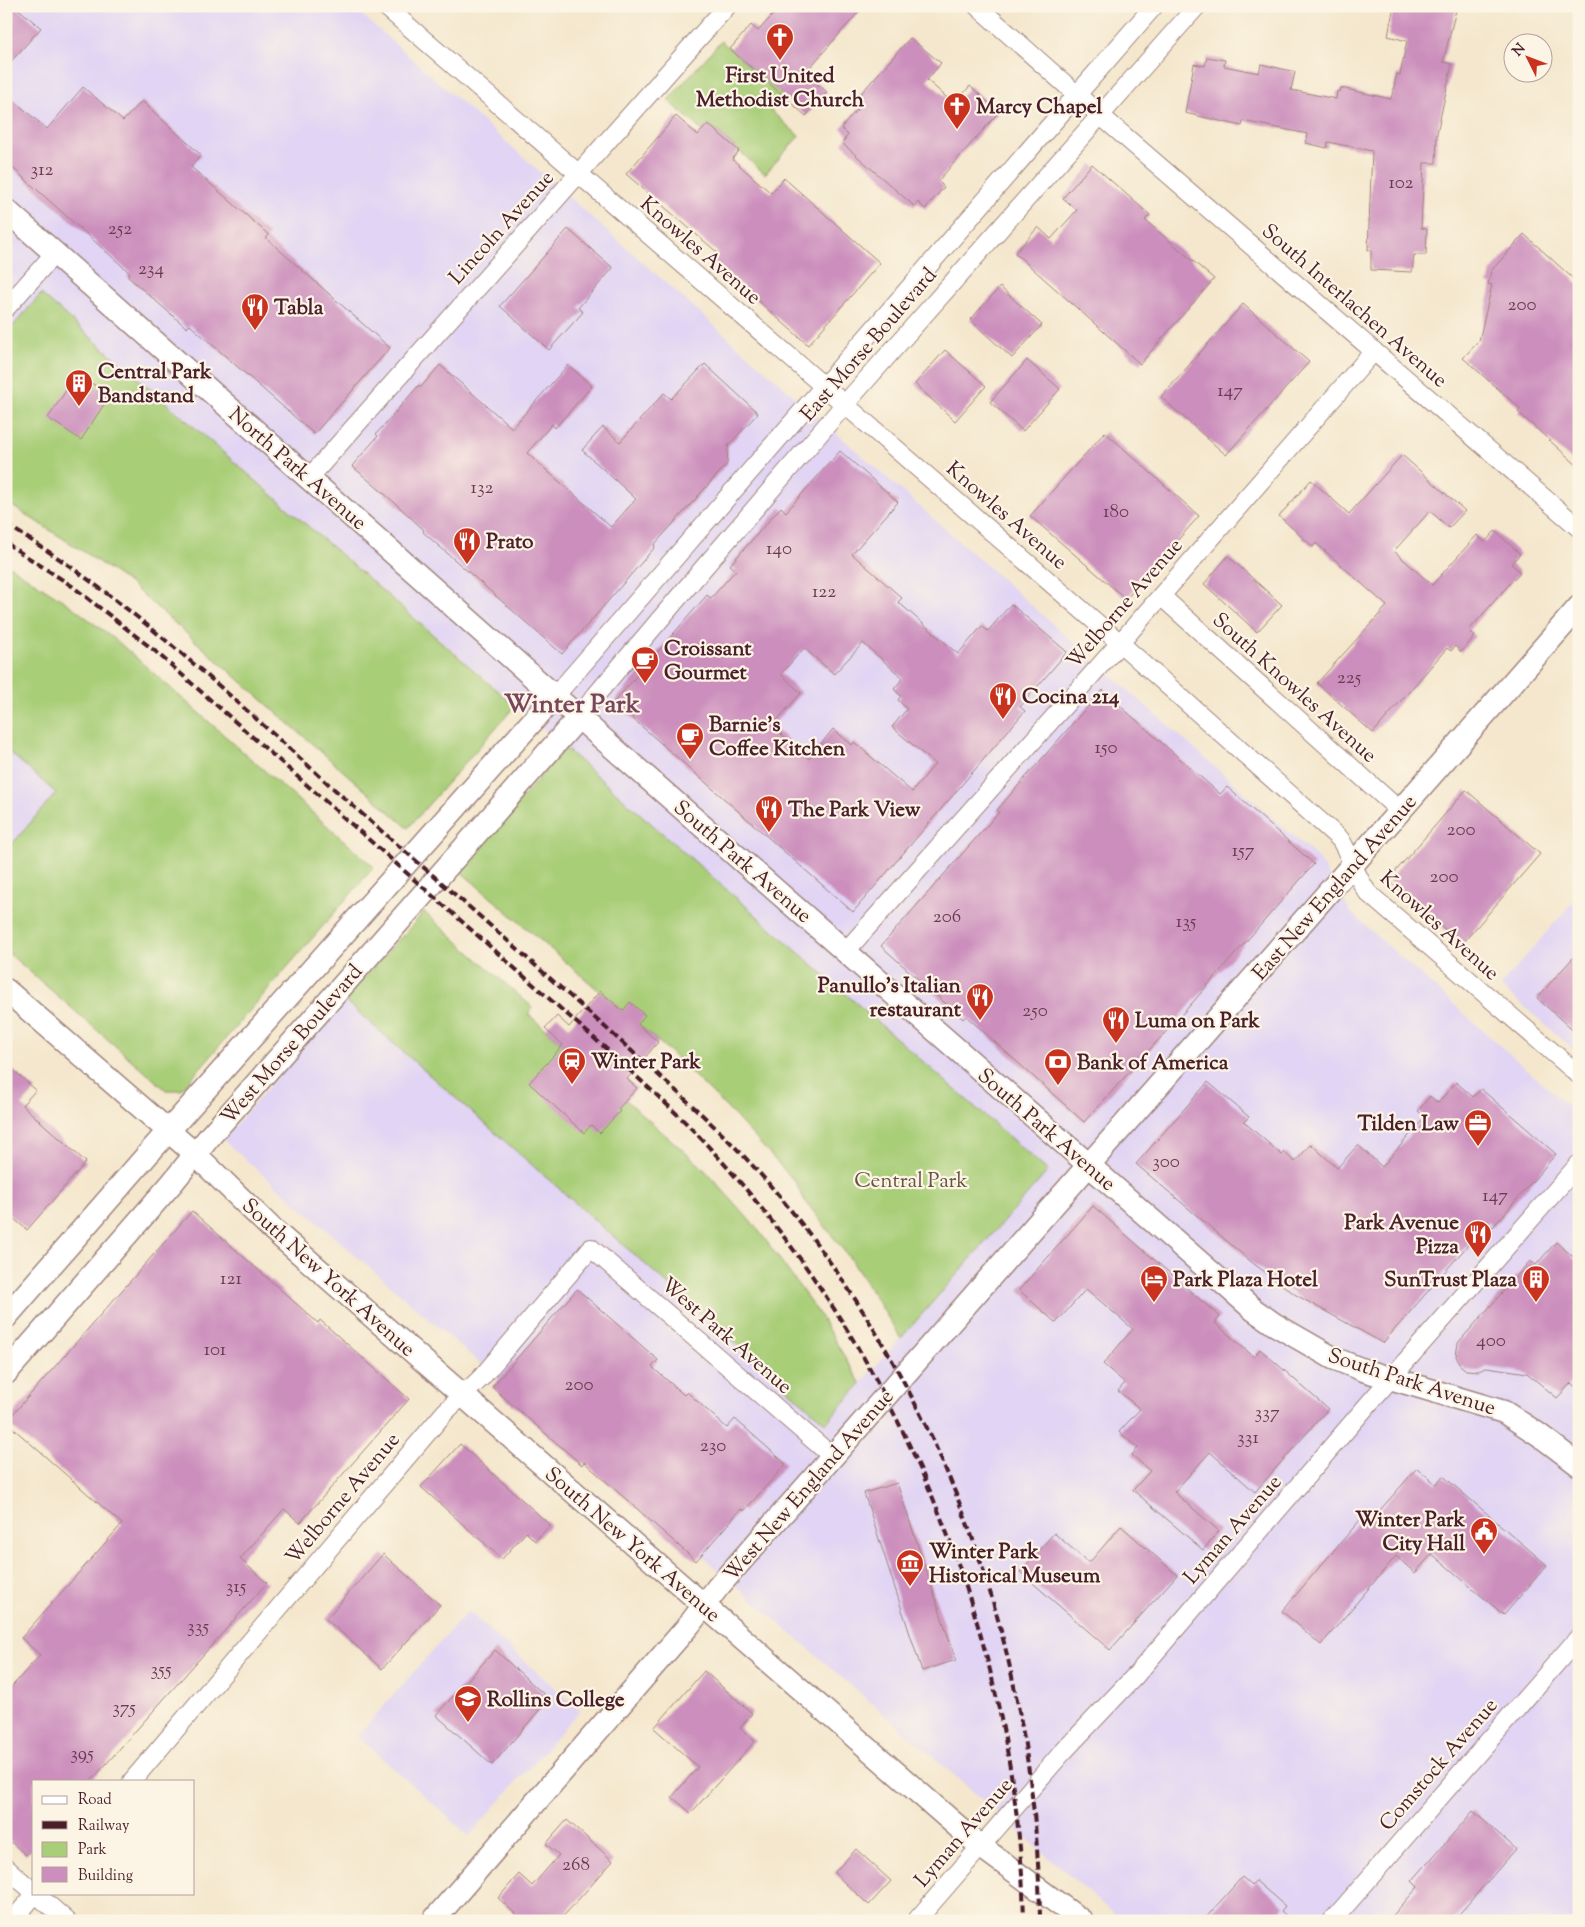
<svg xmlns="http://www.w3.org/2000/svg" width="1585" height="1927" font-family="'Sorts Mill Goudy',serif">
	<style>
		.built { fill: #e1d4f4 }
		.green { fill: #a9ce78; stroke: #7a7652 }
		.building { fill: #cc8fbd; fill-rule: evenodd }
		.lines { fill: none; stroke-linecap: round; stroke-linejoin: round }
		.minor-casing { stroke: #9f837c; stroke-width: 20 }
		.tertiary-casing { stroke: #9f837c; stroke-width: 25 }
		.minor { stroke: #fff; stroke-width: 18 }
		.tertiary { stroke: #fff; stroke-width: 22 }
		.rail { stroke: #4a1f2b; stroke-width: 4; stroke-dasharray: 8 4; stroke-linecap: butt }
		.labels { text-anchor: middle; stroke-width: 4.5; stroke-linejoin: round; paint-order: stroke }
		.number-label { font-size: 19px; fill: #6a3b50 }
		.poi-label { font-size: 21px; font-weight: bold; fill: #4a1f2b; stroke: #fcf5e5; text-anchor: start }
		.street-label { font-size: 21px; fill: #4a1f2b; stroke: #fcf5e5 }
		.park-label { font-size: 21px; fill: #665442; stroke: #fcf5e5 }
		.district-label { font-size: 26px; font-weight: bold; fill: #78465e; stroke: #fcf5e5 }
	</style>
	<rect width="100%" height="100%" fill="#fcf5e5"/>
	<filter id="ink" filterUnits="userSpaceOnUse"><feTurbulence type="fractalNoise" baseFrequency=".02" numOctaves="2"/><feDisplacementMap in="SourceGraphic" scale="10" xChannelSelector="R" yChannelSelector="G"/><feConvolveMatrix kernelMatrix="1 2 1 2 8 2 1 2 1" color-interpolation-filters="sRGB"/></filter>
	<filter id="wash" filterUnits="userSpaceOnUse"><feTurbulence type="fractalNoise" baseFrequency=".0096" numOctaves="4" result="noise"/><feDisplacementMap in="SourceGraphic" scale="20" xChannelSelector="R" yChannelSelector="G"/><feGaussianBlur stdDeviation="1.12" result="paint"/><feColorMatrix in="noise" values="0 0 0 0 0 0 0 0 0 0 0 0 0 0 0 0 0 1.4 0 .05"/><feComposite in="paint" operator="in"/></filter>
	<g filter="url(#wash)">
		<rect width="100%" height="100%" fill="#f4e7cd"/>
		<g class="built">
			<path d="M6 6H352L1317 857 1352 914 1579 1116V1921H1122L223 1140 344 1000 826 1423 1047 1171 565 748 41 294 6 334Z"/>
			<path d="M6 749 56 793 6 851Z"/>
			<path d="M1579 895V1054L1500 986Z"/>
			<path d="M468 1611 580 1710 469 1836 357 1736Z"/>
		</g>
		<g class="green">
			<path d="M721 41 782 95 769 109 799 136 765 174 709 124 702 131 668 100Z"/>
			<path d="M41 294 515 706 408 828 129 583 84 552 6 502V334Z"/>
			<path d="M6 564 67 603 117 641 374 867 181 1090H166L6 951V851L56 793 6 749Z"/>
			<path d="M565 748 1048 1171 901 1338 852 1261 803 1198 796 1183 735 1116 668 1050 460 871Z"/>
			<path d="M424 912 532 1007 528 1014 703 1168 759 1231 817 1311 861 1384 826 1423 344 1000Z"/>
		</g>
		<g id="blocks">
			<g class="building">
				<path d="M6 6H15L41 28 6 67Z"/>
				<path d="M781 6H864L805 73 827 92 806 116 730 49 751 25 758 31Z"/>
				<path d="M1394 6H1457L1443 62 1452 64 1437 133 1436 163H1424L1421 228 1427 229 1426 255H1414L1412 272 1371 270V250H1368L1372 151 1328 142 1327 148 1306 143 1308 134 1243 121 1242 126 1185 113 1194 64 1205 66 1207 57 1225 60 1224 66 1259 73 1261 64 1295 72 1291 90 1336 99 1337 91 1340 92 1341 88 1391 99 1397 74 1400 75 1407 41 1388 36Z"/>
				<path d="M910 38 941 63 927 80 954 104 970 86 999 112 938 181 944 187 925 209 918 202 914 206 842 143 848 135 841 128 862 104 856 99Z"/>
				<path d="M83 87 123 121 142 101 201 155 191 167 269 235 266 238 390 348 314 434 190 325 187 328 127 276 130 273 6 162V94L47 129Z"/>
				<path d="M676 116 698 135 708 124 739 151 732 159 771 193 784 178 880 263 808 345 712 260 718 253 626 174Z"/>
				<path d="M1092 164 1150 215 1145 220 1214 279 1140 364 1015 253 1038 227 1051 239 1077 210 1063 198Z"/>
				<path d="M568 229 613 268 578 308 583 312 549 350 500 306Z"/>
				<path d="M1524 234 1579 284V467L1518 412 1521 409 1463 358 1479 341 1492 285 1488 284 1491 271Z"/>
				<path d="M1000 287 1042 325 1012 358 970 320Z"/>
				<path d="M1243 304 1309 362 1226 455 1161 397Z"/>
				<path d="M945 350 986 386 955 421 915 384Z"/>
				<path d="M1027 360 1060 389 1023 431 990 402Z"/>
				<path d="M705 364 758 413 728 446 727 464 654 545 655 547 562 654 423 532 424 530 395 503 352 466 378 436 376 434 399 408 419 385 421 387 440 365 512 428 568 365 592 386 555 428 552 424 527 453 611 527 636 499 582 450 603 427 620 442 664 393 671 399Z"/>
				<path d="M77 374 110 395 81 440 48 418Z"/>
				<path d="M1105 432 1199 516 1126 599 1030 516Z"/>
				<path d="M840 451 898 502 852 554 902 598 898 602 958 654 982 626 988 631 1011 604 1067 652 1020 707 1025 711 853 912 614 702 707 595 711 598 736 570 730 565 781 507 786 512ZM863 643 903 678 894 689 901 696 898 700 907 709 892 727 935 764 912 792 854 742 852 745 833 729 809 759 772 726 801 693 781 674 804 648 834 674Z"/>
				<path d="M1402 455 1465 511 1449 528 1430 511 1394 551 1432 585 1477 535 1485 542 1495 531 1520 554 1511 564 1520 572 1469 630 1475 636 1461 652 1455 646 1451 651 1447 648 1373 733 1317 683 1387 606 1316 543 1313 547 1279 516 1311 480 1349 514Z"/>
				<path d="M1228 556 1282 605 1257 632 1204 584Z"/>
				<path d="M1102 690 1220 794 1227 787 1314 864 1193 1002 1084 1122 966 1016 963 1019 881 946 999 812 997 810Z"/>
				<path d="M1466 790 1540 854 1462 944 1388 880Z"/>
				<path d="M1579 951V1036L1537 998Z"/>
				<path d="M600 991 623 1011 630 1002 645 1015 638 1024 658 1042 627 1079 637 1088 618 1109 620 1111 600 1133 591 1125 584 1133 529 1083 563 1045 545 1029 557 1016 569 1027Z"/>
				<path d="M6 1064 36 1090 22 1105 86 1162 27 1230 6 1212Z"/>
				<path d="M1208 1082 1249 1117 1244 1122 1282 1155 1284 1152 1295 1162 1311 1144 1337 1168 1358 1145 1382 1167 1425 1117 1418 1111 1430 1096 1438 1103 1456 1082 1473 1097 1481 1089 1556 1154 1493 1227 1488 1222 1383 1343 1296 1295 1254 1264 1136 1164Z"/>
				<path d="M1093 1206 1220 1317 1215 1323 1254 1357 1260 1349 1328 1409 1255 1492 1210 1452 1174 1492 1219 1531 1203 1550 1133 1490 1150 1471 1132 1455 1138 1448 1119 1432 1140 1409 1118 1391 1125 1383 1103 1364 1133 1329 1086 1289 1056 1323 1019 1290Z"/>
				<path d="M192 1211 318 1323 320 1320 409 1399 300 1523 284 1509 240 1559 267 1583 91 1781H34V1846L26 1855 6 1838V1693L40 1655 21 1638 122 1524 6 1422Z"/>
				<path d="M1556 1242 1579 1262V1390L1571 1383 1557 1398 1527 1373 1487 1367 1479 1371 1466 1370 1460 1365 1456 1356 1458 1343 1530 1261 1536 1265Z"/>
				<path d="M577 1289 658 1360 652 1367 684 1395 687 1392 727 1428 735 1419 786 1464 744 1511 741 1509 696 1561 584 1462 582 1465 492 1387Z"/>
				<path d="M460 1444 550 1525 535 1541 526 1532 502 1559 421 1487Z"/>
				<path d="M1417 1468 1436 1484 1443 1476 1547 1565 1504 1615 1432 1554 1415 1573 1396 1556 1321 1645 1282 1611 1366 1513 1373 1518Z"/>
				<path d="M897 1483 956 1660 922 1671 864 1493Z"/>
				<path d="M1121 1526 1177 1575 1110 1650 1020 1572 1054 1533 1089 1563Z"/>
				<path d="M383 1554 440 1605 382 1669 326 1619Z"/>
				<path d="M495 1650 549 1699 492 1765 436 1715Z"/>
				<path d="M704 1671 752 1713 740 1728 755 1741 691 1813 672 1797 698 1767 654 1728Z"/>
				<path d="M1473 1811 1516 1849 1453 1921H1388L1418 1887 1412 1881Z"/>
				<path d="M567 1820 613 1861 559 1921H523L498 1898 519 1874 532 1886 559 1855 546 1844Z"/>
				<path d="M856 1849 891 1881 869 1905 834 1873Z"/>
				<path d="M1242 1877 1252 1886 1256 1881 1285 1906 1281 1911 1292 1921H1203Z"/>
			</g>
		</g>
	</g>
	<g filter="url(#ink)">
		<use href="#blocks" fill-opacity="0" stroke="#9f837c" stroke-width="1"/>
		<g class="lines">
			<g class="minor-casing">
				<g id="minor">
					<path d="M385 6 1120 643 1340 839C1351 856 1355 876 1368 893L1579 1075"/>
					<path d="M977 6 1101 116 1579 528"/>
					<path d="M6 308 54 254"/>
					<path d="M309 478 727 6"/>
					<path d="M1161 596 1400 811"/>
					<path d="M555 696 1154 6"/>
					<path d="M579 717 596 695 700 572 845 404 1197 6"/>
					<path d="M846 951 1120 643 1374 351"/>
					<path d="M132 1781 445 1412 481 1378 591 1248 833 1457"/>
					<path d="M6 1868 34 1892"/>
					<path d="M35 1893 67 1921"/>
					<path d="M12 1921 36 1893"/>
					<path d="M916 1921 1061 1754 1136 1675 1371 1401 1579 1164"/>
					<path d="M1332 1921 1579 1637"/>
				</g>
			</g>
			<g class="tertiary-casing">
				<g id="tertiary">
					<path d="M6 210 594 731 1254 1310 1274 1324 1333 1358 1363 1370 1504 1412 1538 1434 1579 1465"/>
					<path d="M6 990 195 1154 271 1228 980 1846 1082 1921"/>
					<path d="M6 1317 148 1154 555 696"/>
					<path d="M6 1373 172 1183 211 1135 579 717"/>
					<path d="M433 1921 689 1625 718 1587 1579 607"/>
				</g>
			</g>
			<use href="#minor" class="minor"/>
			<use href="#tertiary" class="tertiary"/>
			<g class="rail">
				<path d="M6 524C32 541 58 557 82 575 195 657 294 756 400 847 469 906 537 967 605 1027 661 1078 720 1127 769 1184 944 1388 1037 1653 1040 1921"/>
				<path d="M6 543 72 586 155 651 620 1061C642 1082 666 1103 688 1125 729 1167 767 1213 801 1260 937 1451 1019 1686 1024 1921"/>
			</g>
		</g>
	</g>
	<defs>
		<g id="church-pin" transform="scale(1.4375)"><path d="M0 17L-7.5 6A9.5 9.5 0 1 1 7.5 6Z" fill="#c8321e" stroke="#fcf5e5"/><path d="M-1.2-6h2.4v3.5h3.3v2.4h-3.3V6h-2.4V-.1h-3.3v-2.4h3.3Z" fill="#fff"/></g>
		<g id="restaurant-pin" transform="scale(1.4375)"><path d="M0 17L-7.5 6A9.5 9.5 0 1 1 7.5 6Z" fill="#c8321e" stroke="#fcf5e5"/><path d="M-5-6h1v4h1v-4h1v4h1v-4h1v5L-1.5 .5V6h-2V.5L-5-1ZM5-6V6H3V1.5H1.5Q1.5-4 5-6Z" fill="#fff"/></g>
		<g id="building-pin" transform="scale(1.4375)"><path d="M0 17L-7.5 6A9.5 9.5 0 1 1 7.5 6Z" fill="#c8321e" stroke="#fcf5e5"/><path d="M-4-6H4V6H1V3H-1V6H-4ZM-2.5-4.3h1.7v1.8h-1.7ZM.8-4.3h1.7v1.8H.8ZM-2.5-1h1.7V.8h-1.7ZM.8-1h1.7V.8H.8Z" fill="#fff"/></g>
		<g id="cafe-pin" transform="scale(1.4375)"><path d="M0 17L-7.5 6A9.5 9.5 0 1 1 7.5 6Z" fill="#c8321e" stroke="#fcf5e5"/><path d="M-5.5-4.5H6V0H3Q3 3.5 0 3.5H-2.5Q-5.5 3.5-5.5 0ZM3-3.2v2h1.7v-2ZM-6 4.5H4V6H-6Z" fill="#fff"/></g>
		<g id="station-pin" transform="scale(1.4375)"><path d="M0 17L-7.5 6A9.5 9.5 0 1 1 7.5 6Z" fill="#c8321e" stroke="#fcf5e5"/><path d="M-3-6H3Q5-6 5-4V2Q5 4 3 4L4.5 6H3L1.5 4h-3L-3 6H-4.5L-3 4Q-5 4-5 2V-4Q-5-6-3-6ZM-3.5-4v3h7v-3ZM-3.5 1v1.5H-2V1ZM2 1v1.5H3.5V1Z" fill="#fff"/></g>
		<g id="bank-pin" transform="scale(1.4375)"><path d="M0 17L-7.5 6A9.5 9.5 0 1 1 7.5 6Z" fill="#c8321e" stroke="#fcf5e5"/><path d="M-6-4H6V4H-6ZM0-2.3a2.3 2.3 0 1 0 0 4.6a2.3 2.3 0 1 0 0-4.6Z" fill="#fff"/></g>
		<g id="office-pin" transform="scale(1.4375)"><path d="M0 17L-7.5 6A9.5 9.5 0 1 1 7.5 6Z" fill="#c8321e" stroke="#fcf5e5"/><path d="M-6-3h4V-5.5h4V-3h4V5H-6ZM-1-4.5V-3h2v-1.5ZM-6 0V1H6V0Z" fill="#fff"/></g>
		<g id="hotel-pin" transform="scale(1.4375)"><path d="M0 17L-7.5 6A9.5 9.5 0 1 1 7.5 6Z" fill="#c8321e" stroke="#fcf5e5"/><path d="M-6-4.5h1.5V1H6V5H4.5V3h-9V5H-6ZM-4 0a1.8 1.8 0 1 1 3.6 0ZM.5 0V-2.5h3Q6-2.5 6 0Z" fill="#fff"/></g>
		<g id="civic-pin" transform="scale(1.4375)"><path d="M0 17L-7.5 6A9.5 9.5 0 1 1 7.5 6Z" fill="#c8321e" stroke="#fcf5e5"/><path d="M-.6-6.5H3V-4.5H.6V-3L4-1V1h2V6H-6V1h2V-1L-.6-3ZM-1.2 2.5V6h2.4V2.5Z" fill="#fff"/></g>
		<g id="museum-pin" transform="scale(1.4375)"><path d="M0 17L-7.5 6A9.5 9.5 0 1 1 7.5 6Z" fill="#c8321e" stroke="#fcf5e5"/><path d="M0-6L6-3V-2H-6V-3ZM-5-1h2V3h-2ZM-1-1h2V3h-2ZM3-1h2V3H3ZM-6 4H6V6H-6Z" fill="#fff"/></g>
		<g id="university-pin" transform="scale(1.4375)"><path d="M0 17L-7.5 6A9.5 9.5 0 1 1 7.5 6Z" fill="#c8321e" stroke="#fcf5e5"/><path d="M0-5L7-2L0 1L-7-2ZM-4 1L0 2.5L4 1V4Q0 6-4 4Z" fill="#fff"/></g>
	</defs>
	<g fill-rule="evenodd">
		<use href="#church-pin" x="780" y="37"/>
		<use href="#church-pin" x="957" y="106"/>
		<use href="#restaurant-pin" x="255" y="307"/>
		<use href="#building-pin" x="79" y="383"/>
		<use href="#restaurant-pin" x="467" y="541"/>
		<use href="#cafe-pin" x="645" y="660"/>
		<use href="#restaurant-pin" x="1003" y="696"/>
		<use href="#cafe-pin" x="690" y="736"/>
		<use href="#restaurant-pin" x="769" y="809"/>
		<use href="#restaurant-pin" x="980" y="997"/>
		<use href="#restaurant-pin" x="1116" y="1020"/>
		<use href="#station-pin" x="572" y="1061"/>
		<use href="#bank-pin" x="1058" y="1062"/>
		<use href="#office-pin" x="1478" y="1123"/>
		<use href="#restaurant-pin" x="1478" y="1234"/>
		<use href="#hotel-pin" x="1154" y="1279"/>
		<use href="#building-pin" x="1536" y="1279"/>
		<use href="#civic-pin" x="1484" y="1531"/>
		<use href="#museum-pin" x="910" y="1563"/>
		<use href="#university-pin" x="468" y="1699"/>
	</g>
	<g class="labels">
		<g class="number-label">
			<text x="42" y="175">312</text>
			<text x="1401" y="188">102</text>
			<text x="120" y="234">252</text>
			<text x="151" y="274">234</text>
			<text x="1522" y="310">200</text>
			<text x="1230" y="396">147</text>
			<text x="482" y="493">132</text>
			<text x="1116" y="517">180</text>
			<text x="779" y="554">140</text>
			<text x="824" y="597">122</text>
			<text x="1349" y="683">225</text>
			<text x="1106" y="753">150</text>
			<text x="1461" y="835">200</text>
			<text x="1243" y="856">157</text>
			<text x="1444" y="882">200</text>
			<text x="947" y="922">206</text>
			<text x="1186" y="927">135</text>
			<text x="1035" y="1016">250</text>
			<text x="1166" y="1167">300</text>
			<text x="1495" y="1201">147</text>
			<text x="231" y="1284">121</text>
			<text x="1491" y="1346">400</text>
			<text x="215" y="1355">101</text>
			<text x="579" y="1390">200</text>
			<text x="1267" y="1418">337</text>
			<text x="1248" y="1443">331</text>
			<text x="713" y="1451">230</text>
			<text x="236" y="1592">315</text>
			<text x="198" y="1632">335</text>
			<text x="161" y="1675">355</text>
			<text x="124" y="1713">375</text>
			<text x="82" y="1759">395</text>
			<text x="576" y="1870">268</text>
		</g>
		<g class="poi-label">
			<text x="780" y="82" text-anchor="middle">First United<tspan x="780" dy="24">Methodist Church</tspan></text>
			<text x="976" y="113">Marcy Chapel</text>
			<text x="274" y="314">Tabla</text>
			<text x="98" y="378">Central Park<tspan x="98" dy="24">Bandstand</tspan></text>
			<text x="486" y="548">Prato</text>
			<text x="664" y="655">Croissant<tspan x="664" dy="24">Gourmet</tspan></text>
			<text x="1022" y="703">Cocina 214</text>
			<text x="709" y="731">Barnie's<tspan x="709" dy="24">Coffee Kitchen</tspan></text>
			<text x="788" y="816">The Park View</text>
			<text x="961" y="992" text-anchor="end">Panullo's Italian<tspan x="961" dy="24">restaurant</tspan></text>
			<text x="1135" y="1027">Luma on Park</text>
			<text x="591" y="1068">Winter Park</text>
			<text x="1077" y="1069">Bank of America</text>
			<text x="1459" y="1130" text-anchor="end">Tilden Law</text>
			<text x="1459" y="1229" text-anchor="end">Park Avenue<tspan x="1459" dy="24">Pizza</tspan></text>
			<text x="1173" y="1286">Park Plaza Hotel</text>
			<text x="1517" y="1286" text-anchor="end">SunTrust Plaza</text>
			<text x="1465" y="1526" text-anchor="end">Winter Park<tspan x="1465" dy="24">City Hall</tspan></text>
			<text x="929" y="1558">Winter Park<tspan x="929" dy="24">Historical Museum</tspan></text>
			<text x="487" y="1706">Rollins College</text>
		</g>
		<g class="street-label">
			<text transform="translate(501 227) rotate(-48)" y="7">Lincoln Avenue</text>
			<text transform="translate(701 250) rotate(41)" y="7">Knowles Avenue</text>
			<text transform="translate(1355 305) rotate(41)" y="7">South Interlachen Avenue</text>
			<text transform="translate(868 344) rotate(-49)" y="7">East Morse Boulevard</text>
			<text transform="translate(298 468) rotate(41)" y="7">North Park Avenue</text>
			<text transform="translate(1007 515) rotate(41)" y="7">Knowles Avenue</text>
			<text transform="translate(1124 603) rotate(-49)" y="7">Welborne Avenue</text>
			<text transform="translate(1295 687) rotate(42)" y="7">South Knowles Avenue</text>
			<text transform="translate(743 861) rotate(41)" y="7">South Park Avenue</text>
			<text transform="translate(1334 887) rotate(-49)" y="7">East New England Avenue</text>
			<text transform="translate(1440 925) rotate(42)" y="7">Knowles Avenue</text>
			<text transform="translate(291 1044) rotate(-49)" y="7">West Morse Boulevard</text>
			<text transform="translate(1047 1129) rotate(41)" y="7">South Park Avenue</text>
			<text transform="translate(329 1277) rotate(42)" y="7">South New York Avenue</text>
			<text transform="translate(727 1335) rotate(41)" y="7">West Park Avenue</text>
			<text transform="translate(1412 1381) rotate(18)" y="7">South Park Avenue</text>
			<text transform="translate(808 1485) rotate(-49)" y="7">West New England Avenue</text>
			<text transform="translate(342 1498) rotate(-50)" y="7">Welborne Avenue</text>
			<text transform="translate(1232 1529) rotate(-49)" y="7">Lyman Avenue</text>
			<text transform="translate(633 1544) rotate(41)" y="7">South New York Avenue</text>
			<text transform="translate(1438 1764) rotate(-49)" y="7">Comstock Avenue</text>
			<text transform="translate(963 1832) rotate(-49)" y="7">Lyman Avenue</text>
		</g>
		<g class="park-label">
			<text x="911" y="1187">Central Park</text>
		</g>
		<g class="district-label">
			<text x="572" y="712">Winter Park</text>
		</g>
	</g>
	<rect width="1585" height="1927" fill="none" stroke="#fcf5e5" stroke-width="25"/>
	<rect x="32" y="1780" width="162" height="115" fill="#fcf5e5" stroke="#b59f9b"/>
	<rect x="42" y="1796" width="25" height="8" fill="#ffffff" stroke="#b59f9b"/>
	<text x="78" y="1804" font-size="15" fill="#4a1f2b">Road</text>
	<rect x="42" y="1821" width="25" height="8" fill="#4a1f2b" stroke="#b59f9b"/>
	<text x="78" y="1830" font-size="15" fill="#4a1f2b">Railway</text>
	<rect x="42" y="1842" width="25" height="15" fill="#a9ce78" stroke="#b59f9b"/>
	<text x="78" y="1854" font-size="15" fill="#4a1f2b">Park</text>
	<rect x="42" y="1867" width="25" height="15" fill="#cc8fbd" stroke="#b59f9b"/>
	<text x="78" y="1880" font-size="15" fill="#4a1f2b">Building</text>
	<g transform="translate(1528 58) rotate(312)"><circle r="24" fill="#fcf5e5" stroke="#b59f9b"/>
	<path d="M0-4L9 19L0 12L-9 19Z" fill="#c8321e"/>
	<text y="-8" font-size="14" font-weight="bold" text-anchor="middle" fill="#4a1f2b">N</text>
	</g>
</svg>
